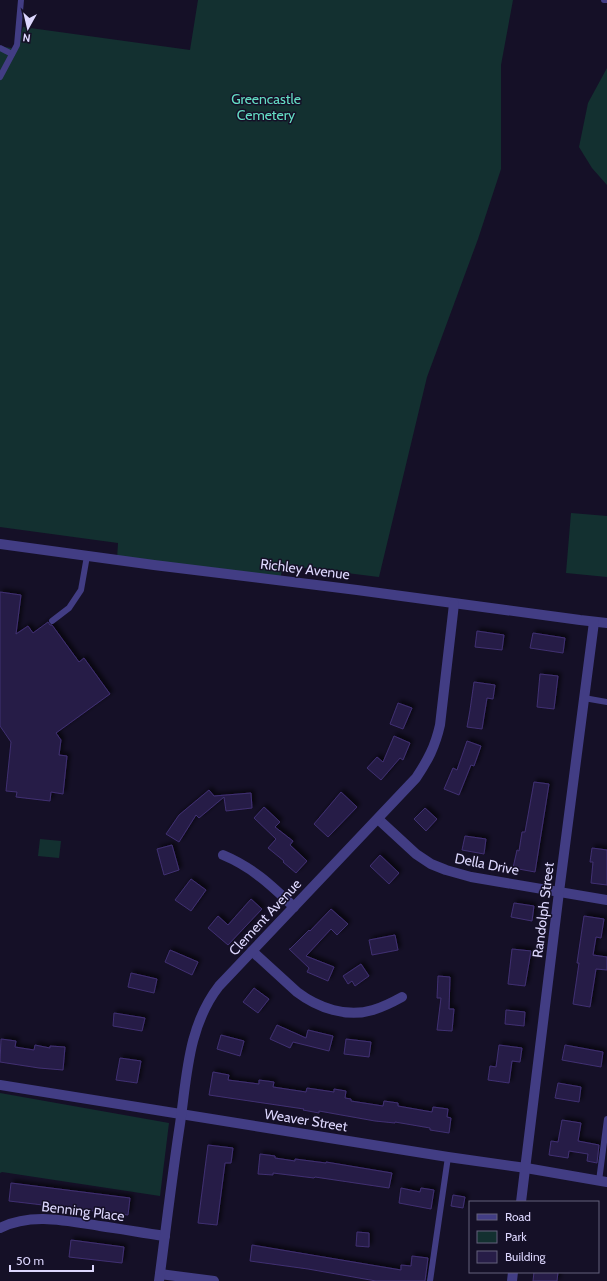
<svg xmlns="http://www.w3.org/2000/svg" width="607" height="1281" font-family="Cabin,sans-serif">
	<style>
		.green { fill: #133030 }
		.building { fill: #271d47; stroke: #403072; filter: url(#shadow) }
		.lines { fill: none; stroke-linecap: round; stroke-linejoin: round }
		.lane { stroke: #423d84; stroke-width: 6 }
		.street { stroke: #423d84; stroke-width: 10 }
		.labels { text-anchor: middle; stroke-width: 3; stroke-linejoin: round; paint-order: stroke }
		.park-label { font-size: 14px; fill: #64ddc4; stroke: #151027 }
		.street-label { font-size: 14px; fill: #ddd7fe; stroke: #151027 }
	</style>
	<defs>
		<filter id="shadow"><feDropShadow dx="3" dy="-3" stdDeviation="2" flood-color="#0009"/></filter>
	</defs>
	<rect width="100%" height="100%" fill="#151027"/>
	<g class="green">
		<path d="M198 0H513L501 65V169L478 239 427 377 379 577 283 565 280 580 117 560 118 543 0 527V46L16 49 23 27 190 50Z"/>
		<path d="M607 68V185L592 168 579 147 588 103Z"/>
		<path d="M571 513 607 516V577L566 573Z"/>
		<path d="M40 839 61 841 59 858 38 856Z"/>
		<path d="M0 1093 169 1123 160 1196 2 1172 0 1173Z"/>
	</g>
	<g class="building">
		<path d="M0 592 21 595 16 634 28 626 33 633 48 622 50 625H52L79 662 84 658 110 694 56 733 61 740 59 755 67 756 63 794 51 792 50 801 16 797 17 792 6 791 11 742 0 726Z"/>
		<path d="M477 631 504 635 502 650 475 647Z"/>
		<path d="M533 633 565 638 563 653 530 648Z"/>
		<path d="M540 674 558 676 554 709 537 707Z"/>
		<path d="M474 682 495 685 493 699 487 698 482 729 467 727 470 710Z"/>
		<path d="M398 703 412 708 403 729 390 724Z"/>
		<path d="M394 736 410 743 403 760 400 758 381 780 367 768 377 757 383 762Z"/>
		<path d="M467 741 481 746 474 766 471 765 459 795 444 789 453 768 457 770Z"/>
		<path d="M534 782 549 784 535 872 513 868 517 850 519 851 522 832H525Z"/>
		<path d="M209 790 214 796 251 793 252 808 226 811 224 797 199 818 196 815 179 842 166 834 179 815Z"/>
		<path d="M341 792 357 807 328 837 314 824Z"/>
		<path d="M264 807 280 822 275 827 293 841 290 845 307 861 296 873 283 862 284 861 268 848 276 839 254 818Z"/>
		<path d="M425 808 437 819 426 831 414 819Z"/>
		<path d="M465 836 486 839 484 854 462 850Z"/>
		<path d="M172 845 179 870 164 875 157 849Z"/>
		<path d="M592 848 607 850V885L591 883 593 862H590Z"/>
		<path d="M380 855 399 873 389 884 370 866Z"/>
		<path d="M191 879 206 890 191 911 175 900Z"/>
		<path d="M251 899 262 909 228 945 208 928 218 916 228 925Z"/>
		<path d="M514 903 534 906 532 921 511 917Z"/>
		<path d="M331 909 348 924 337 935 331 929 306 956 334 967 328 981 307 972 309 968 289 949H290L309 930 310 931Z"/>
		<path d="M584 916 604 919 601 938 596 937 593 955 607 957V970L596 969 590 1007 573 1004 579 963H577Z"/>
		<path d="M395 935 398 950 372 955 369 940Z"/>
		<path d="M512 949 531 951 525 986 508 984Z"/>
		<path d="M170 950 198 962 192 975 165 962Z"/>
		<path d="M361 964 369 976 355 986 352 981 348 984 343 976Z"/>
		<path d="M131 973 157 979 154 993 128 987Z"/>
		<path d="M438 976 450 977 449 1009H454L452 1031 437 1030 441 998H437Z"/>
		<path d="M254 988 269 999 258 1013 243 1002Z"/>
		<path d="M506 1010 525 1012 524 1026 505 1024Z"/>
		<path d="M114 1013 145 1018 142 1031 113 1026Z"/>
		<path d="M277 1025 306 1038 308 1030 333 1036 329 1051 293 1042 290 1048 270 1039Z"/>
		<path d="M221 1035 244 1041 240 1056 217 1049Z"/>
		<path d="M1 1039 16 1041 15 1047 34 1050 35 1045 50 1048V1046L65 1047 63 1070 39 1068 0 1062Z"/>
		<path d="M346 1039 371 1042 369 1057 344 1054Z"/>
		<path d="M499 1045 522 1048 520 1062 512 1061 509 1083 488 1080 490 1066 496 1067Z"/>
		<path d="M565 1045 603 1052 601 1067 562 1060Z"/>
		<path d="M120 1058 141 1061 137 1083 116 1080Z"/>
		<path d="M213 1072 229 1075 228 1080 259 1084V1080L274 1082 273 1087 306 1092 307 1088 334 1092V1089L346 1091 345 1098 351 1099V1101L383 1106 384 1101 398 1103V1106L432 1112 433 1107 448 1109 447 1117 451 1118 449 1133 430 1130V1128L395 1122V1123L375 1121 319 1111V1113L303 1110 304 1109 209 1095Z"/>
		<path d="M558 1083 581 1087 579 1102 555 1098Z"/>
		<path d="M562 1120 581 1123 578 1141 599 1145 597 1163 587 1161 588 1154 569 1151 568 1158 549 1155 551 1141 558 1142Z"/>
		<path d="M208 1145 233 1148 231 1163H225L217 1225 198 1223Z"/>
		<path d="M260 1154 275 1156V1158L295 1161V1159L326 1163V1162L392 1173 389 1188 315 1177 314 1178 273 1173V1175L258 1174Z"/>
		<path d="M11 1183 130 1198 128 1215 9 1201Z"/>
		<path d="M401 1188 420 1192 421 1188 434 1190 431 1209 399 1203Z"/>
		<path d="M453 1195 465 1197 463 1208 451 1206Z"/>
		<path d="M357 1232 369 1233V1247L356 1246Z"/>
		<path d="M71 1240 124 1247 122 1263 69 1257Z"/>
		<path d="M252 1245 401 1270V1265L411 1266 412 1256 428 1258 425 1281H376L308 1269 250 1261Z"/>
		<path d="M534 1272H558L557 1281H533Z"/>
	</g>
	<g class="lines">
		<g class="lane">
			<path d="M604 0H607"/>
			<path d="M0 48 12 54"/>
			<path d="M0 77 17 45 21 0"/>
			<path d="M52 621 69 608 81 590 87 556"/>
			<path d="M584 698 607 702"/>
			<path d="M599 1181 607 1119"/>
			<path d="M430 1281 448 1157"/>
		</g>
		<g class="street">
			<path d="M0 544 154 565 357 590 580 620 607 623"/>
			<path d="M378 819 416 854 431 864 446 870 471 877 607 900"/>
			<path d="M223 855C252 867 271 885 294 907"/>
			<path d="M252 951 297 992C318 1008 347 1018 373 1010 383 1007 393 1002 402 997"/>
			<path d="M0 1085 448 1157 526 1168 607 1182"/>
			<path d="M521 1202 559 892 594 622"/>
			<path d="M0 1228C31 1212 68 1221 100 1226 122 1229 143 1233 165 1236"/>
			<path d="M160 1274 214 1281"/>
			<path d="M159 1281C166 1229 172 1176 180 1124 187 1075 188 1026 219 986L416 778C428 760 435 747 440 725L454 604"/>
			<path d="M512 1281 513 1272"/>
		</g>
	</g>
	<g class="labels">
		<g class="park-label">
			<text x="266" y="104">Greencastle<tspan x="266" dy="16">Cemetery</tspan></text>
		</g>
		<g class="street-label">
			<text transform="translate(305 569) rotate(7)" y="5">Richley Avenue</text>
			<text transform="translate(487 864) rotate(11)" y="5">Della Drive</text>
			<text transform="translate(543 910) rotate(-83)" y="5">Randolph Street</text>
			<text transform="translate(265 917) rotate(-47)" y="5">Clement Avenue</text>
			<text transform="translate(306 1120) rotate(9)" y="5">Weaver Street</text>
			<text transform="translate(83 1211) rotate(7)" y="5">Benning Place</text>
		</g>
	</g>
	<rect x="469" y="1201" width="130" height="72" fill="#151027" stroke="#65607d"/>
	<rect x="477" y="1214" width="20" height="6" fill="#423d84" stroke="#65607d"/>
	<text x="505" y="1221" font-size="12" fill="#ddd7fe">Road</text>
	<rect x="477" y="1231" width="20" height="12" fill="#133030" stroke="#65607d"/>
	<text x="505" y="1241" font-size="12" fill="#ddd7fe">Park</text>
	<rect x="477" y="1251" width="20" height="12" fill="#271d47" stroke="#65607d"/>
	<text x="505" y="1261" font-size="12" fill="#ddd7fe">Building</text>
	<g transform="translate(28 28) rotate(188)" stroke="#151027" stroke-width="3" paint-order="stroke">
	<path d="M0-3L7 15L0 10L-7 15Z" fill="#ddd7fe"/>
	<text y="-6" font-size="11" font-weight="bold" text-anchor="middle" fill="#ddd7fe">N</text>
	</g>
	<path d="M10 1265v6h83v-6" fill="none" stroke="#ddd7fe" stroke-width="2"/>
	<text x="16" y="1265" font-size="12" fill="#ddd7fe" stroke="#151027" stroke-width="3" paint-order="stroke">50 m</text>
</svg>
